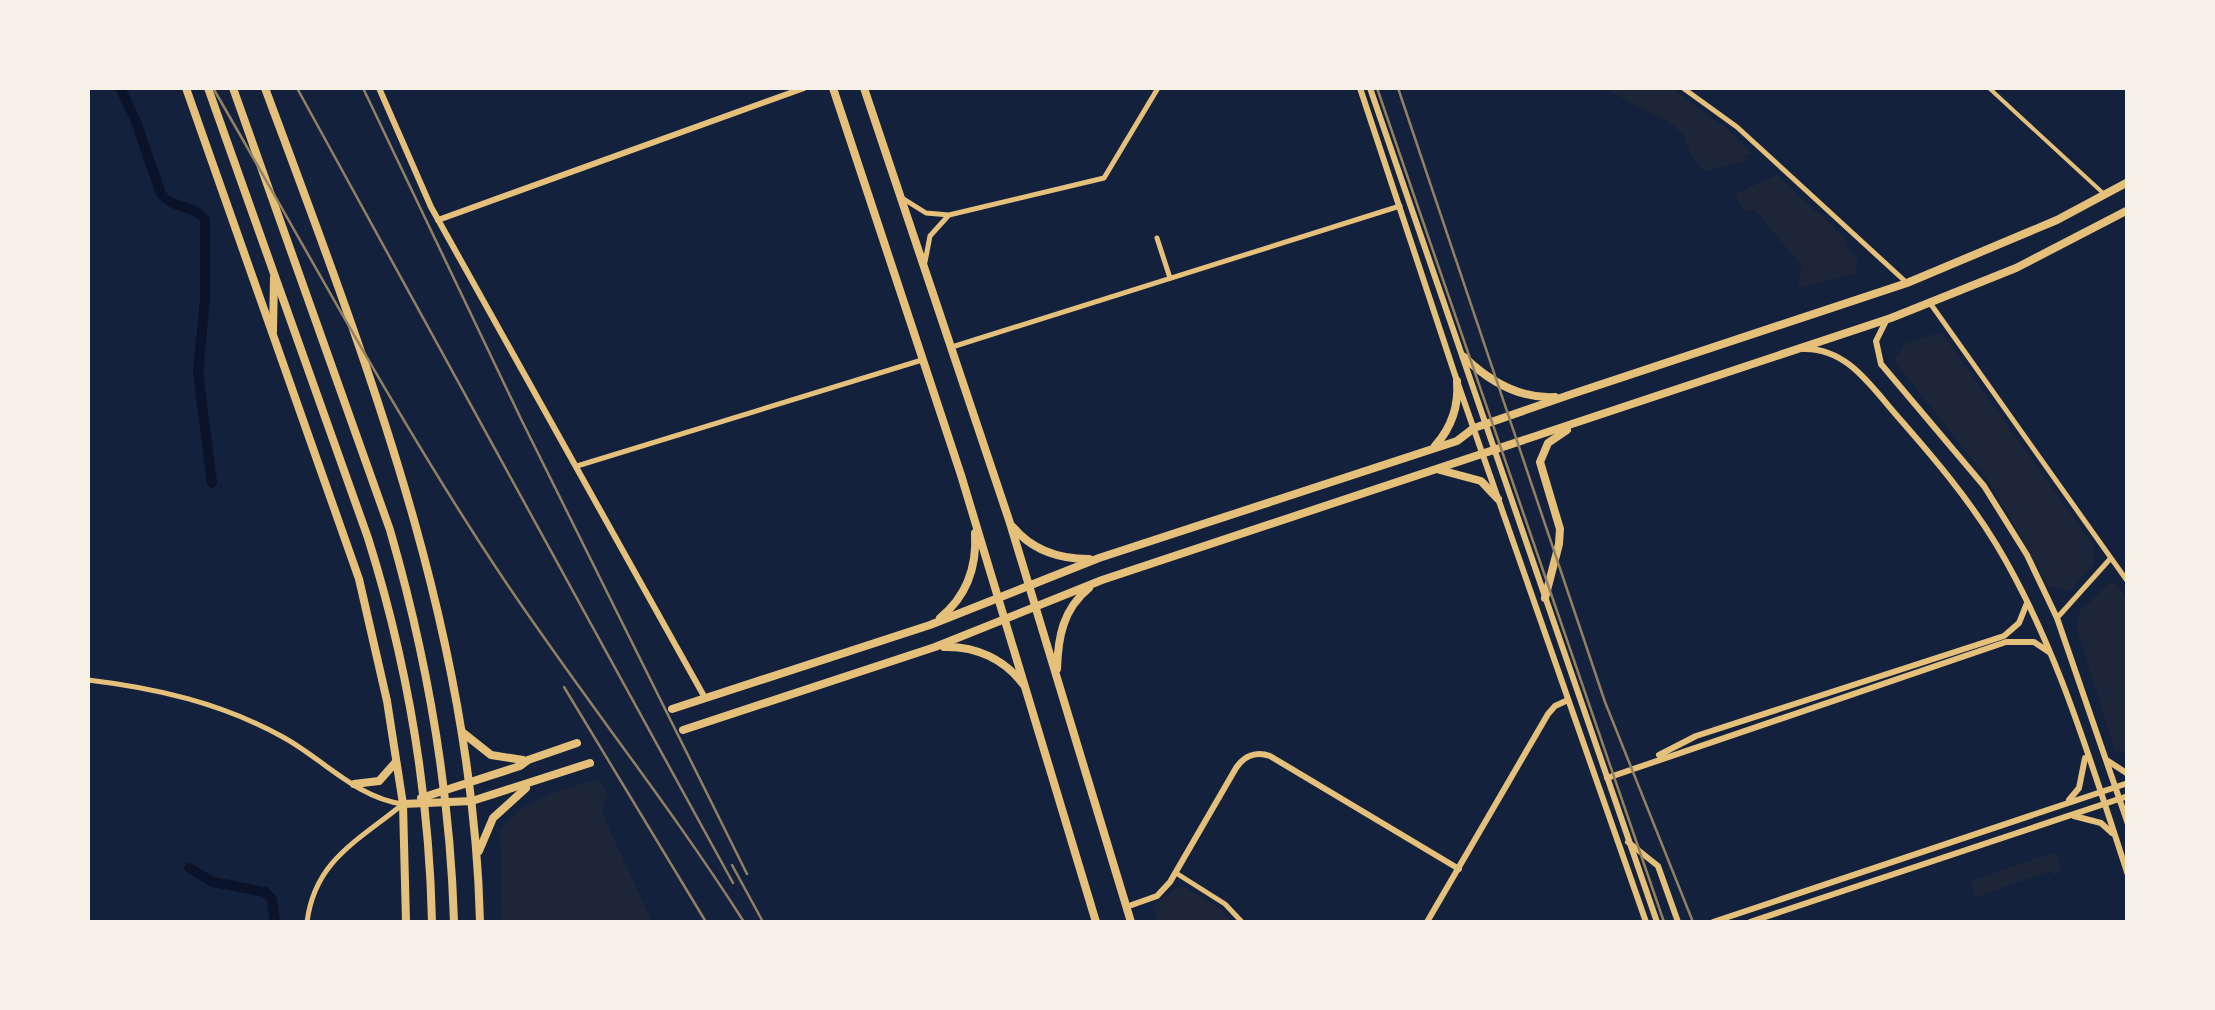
<svg xmlns="http://www.w3.org/2000/svg" width="2215" height="1010" font-family="'Nunito Sans',sans-serif">
	<style>
		.green { fill: #1d2539 }
		.lines { fill: none; stroke-linecap: round; stroke-linejoin: round }
		.canal { stroke: #0b132b; stroke-width: 10 }
		.pedestrian { stroke: #e5c07b; stroke-width: 4 }
		.minor { stroke: #e5c07b; stroke-width: 5 }
		.tertiary { stroke: #e5c07b; stroke-width: 6 }
		.secondary { stroke: #e5c07b; stroke-width: 6 }
		.primary { stroke: #e5c07b; stroke-width: 8 }
		.trunk { stroke: #e5c07b; stroke-width: 8 }
		.rail { stroke: #918062; stroke-width: 2.5 }
	</style>
	<rect width="100%" height="100%" fill="#14213d"/>
	<g class="green">
		<path d="M1603 88H1671L1725 127 1753 154 1745 156 1747 160 1704 172 1691 154 1683 135 1672 124Z"/>
		<path d="M1777 175 1848 241 1844 245 1858 259 1856 273 1798 288 1802 266 1755 210 1744 211 1735 194Z"/>
		<path d="M1935 334H1942L2093 545 2094 564 2069 591 2048 586 1989 481 1894 360 1905 344Z"/>
		<path d="M2110 582 2117 585 2127 599V752L2115 751 2077 629 2079 612Z"/>
		<path d="M599 779 608 793 602 808 605 819 652 922H502L500 832C518 799 566 789 599 779Z"/>
		<path d="M2055 852 2062 872 2052 875 2050 871 1976 897 1970 881Z"/>
		<path d="M1185 887 1222 910 1232 922H1158L1153 906 1177 888Z"/>
	</g>
	<g class="lines">
		<g class="canal">
			<path d="M120 88 135 119 161 194C173 209 194 204 205 220V300L198 372 212 483"/>
			<path d="M189 868 213 882 265 892 272 899 275 922"/>
		</g>
		<path class="pedestrian" d="M1989 88 2103 193"/>
		<g class="minor">
			<path d="M1683 88 1737 127 1907 283"/>
			<path d="M902 198 926 213 949 215 1104 178 1158 88"/>
			<path d="M1157 238 1170 278"/>
			<path d="M925 262 930 236 948 216"/>
			<path d="M1930 303 2128 582"/>
			<path d="M952 347 1400 206"/>
			<path d="M577 466 922 360"/>
			<path d="M2057 618 2110 559"/>
			<path d="M88 680C156 688 221 703 281 736 321 757 356 798 403 804"/>
			<path d="M1176 873 1225 904 1242 922"/>
			<path d="M307 922C315 860 358 841 403 804"/>
		</g>
		<g class="tertiary">
			<path d="M379 88 431 207 705 698"/>
			<path d="M438 220 804 88"/>
			<path d="M1659 755 1696 736 2004 636 2019 623 2027 603"/>
			<path d="M1607 778 2006 642H2034L2049 652"/>
			<path d="M1126 907 1157 896 1170 882 1236 768C1244 756 1256 751 1270 756L1459 869"/>
			<path d="M1427 922 1548 714 1555 706 1568 700"/>
		</g>
		<g class="secondary">
			<path d="M1360 88 1457 381 1646 922"/>
			<path d="M1370 88 1657 922"/>
			<path d="M1886 321 1876 341 1881 364 1984 486 2027 555 2057 618 2128 824"/>
			<path d="M1804 349C1848 348 1872 388 1898 417 1934 458 1968 498 1996 544 2057 645 2091 763 2128 875"/>
			<path d="M2108 761 2128 774"/>
			<path d="M2069 800 2079 788 2085 758"/>
			<path d="M2074 816 2101 823 2112 833"/>
			<path d="M1628 842 1658 866 1678 922"/>
			<path d="M1713 922 2128 783"/>
			<path d="M1750 922 2128 796"/>
		</g>
		<g class="primary">
			<path d="M186 88 359 579 387 701 403 804 406 922"/>
			<path d="M265 88C365 358 473 631 480 922"/>
			<path d="M833 88 961 475 1096 922"/>
			<path d="M864 88 1010 523 1131 922"/>
			<path d="M1464 357C1489 381 1519 399 1555 397"/>
			<path d="M1435 446C1452 427 1459 406 1457 381"/>
			<path d="M1440 470 1481 481 1498 499"/>
			<path d="M1013 527C1033 551 1059 559 1089 559"/>
			<path d="M1545 598 1559 544 1560 529 1540 462 1548 443 1567 430"/>
			<path d="M940 618C967 596 977 567 975 533"/>
			<path d="M944 647C976 646 1004 659 1023 684"/>
			<path d="M1057 669C1058 637 1063 609 1089 588"/>
			<path d="M672 709 930 625 1099 558 1457 441 1474 428 1569 395 1907 283 2057 220 2128 182"/>
			<path d="M683 730 935 647 1102 580 1891 318 2016 268 2128 210"/>
			<path d="M462 732 491 755 523 760"/>
			<path d="M354 784 379 781 395 763"/>
			<path d="M421 798 520 766 528 760 577 743"/>
			<path d="M403 804 472 801 590 763"/>
			<path d="M479 851 493 818 526 788"/>
		</g>
		<g class="trunk">
			<path d="M208 88 368 538C407 662 429 792 432 922"/>
			<path d="M233 88 390 530C427 658 450 789 454 922"/>
			<path d="M273 331 274 278"/>
		</g>
		<g class="rail">
			<path d="M213 88C305 246 392 410 493 563 573 685 666 799 744 922"/>
			<path d="M297 88 733 883"/>
			<path d="M363 88 522 421 747 874"/>
			<path d="M1377 88 1664 922"/>
			<path d="M1398 88 1605 702 1693 922"/>
			<path d="M564 687 706 922"/>
			<path d="M732 865 763 922"/>
		</g>
	</g>
	<rect width="2215" height="1010" fill="none" stroke="#f6f1e7" stroke-width="180"/>
</svg>
